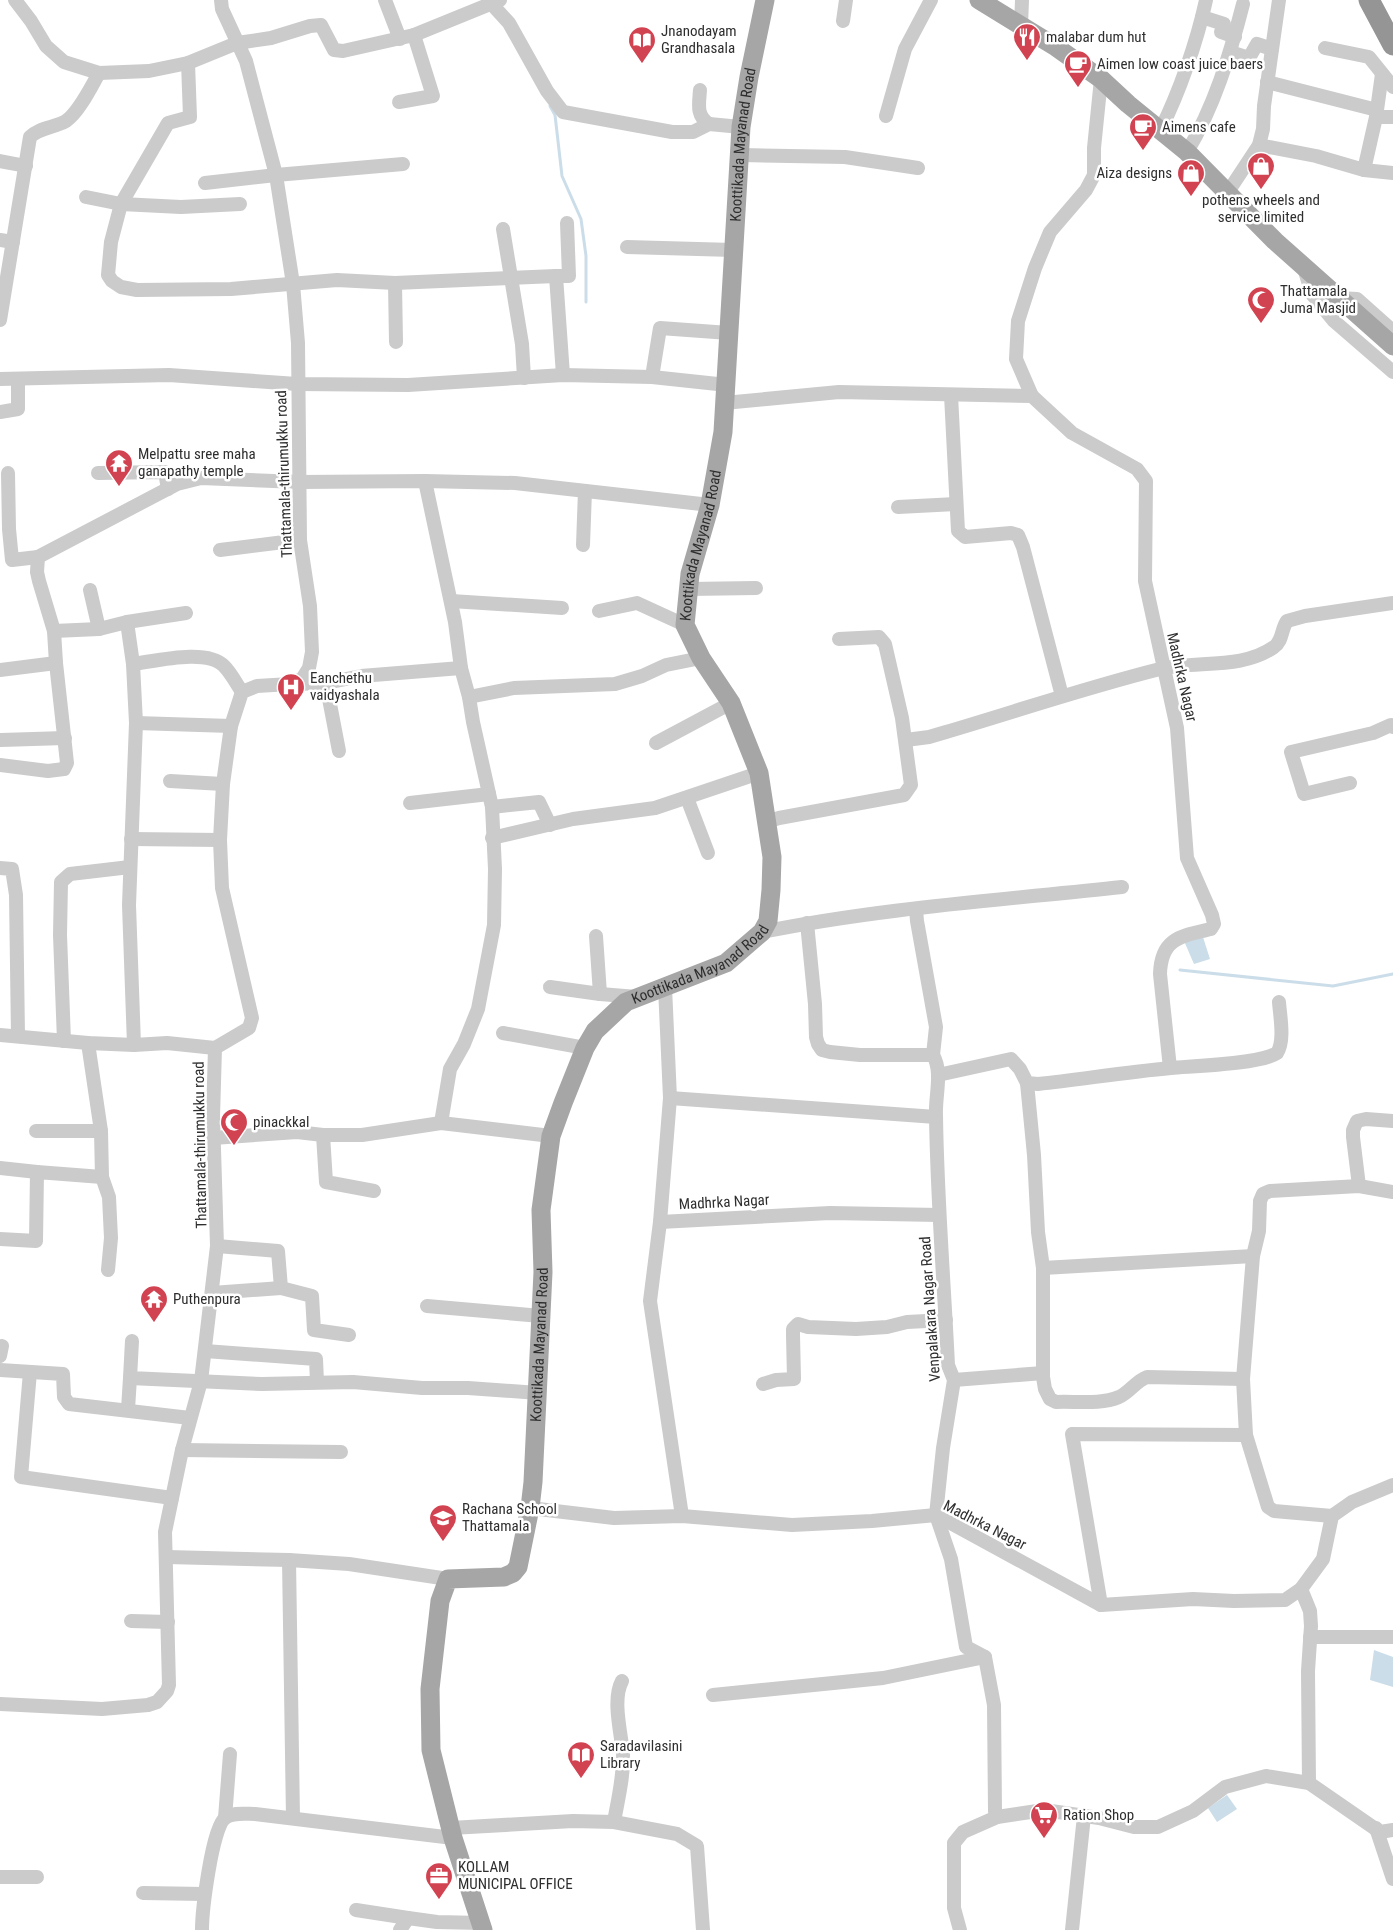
<svg xmlns="http://www.w3.org/2000/svg" width="1393" height="1930" font-family="'Roboto Condensed',sans-serif">
	<style>
		.water { fill: #cbdde8 }
		.lines { fill: none; stroke-linecap: round; stroke-linejoin: round }
		.stream { stroke: #cbdde8; stroke-width: 3 }
		.minor { stroke: #cbcbcb; stroke-width: 14 }
		.major { stroke: #a6a6a6; stroke-width: 19 }
		.highway { stroke: #959595; stroke-width: 21 }
		.labels { text-anchor: middle; stroke-width: 5; stroke-linejoin: round; paint-order: stroke }
		.poi-label { font-size: 15px; fill: #2e2e2e; stroke: #fff; text-anchor: start }
		.street-label { font-size: 15px; fill: #2e2e2e; stroke: #fff }
	</style>
	<rect width="100%" height="100%" fill="#fff"/>
	<g class="water">
		<path d="M1202 934 1210 959 1194 964 1184 941Z"/>
		<path d="M1374 1650 1393 1657V1687L1370 1680Z"/>
		<path d="M1227 1795 1237 1809 1217 1822 1208 1808Z"/>
	</g>
	<g class="lines">
		<g class="stream">
			<path d="M550 106 555 115 562 176 581 219 586 256V302"/>
			<path d="M1180 970 1333 986 1393 974"/>
		</g>
		<g class="minor">
			<path d="M15 0 31 21 46 46 64 62 99 73 149 71 188 63 237 43 271 38 310 26 321 25 334 50 343 51 414 35 500 0"/>
			<path d="M385 0 400 39"/>
			<path d="M488 0 509 23 547 91 563 112 672 132H693L709 124 741 127"/>
			<path d="M1202 17 1224 24 1221 32 1235 37"/>
			<path d="M843 21 846 0"/>
			<path d="M1021 26 1022 0"/>
			<path d="M1325 48 1369 57 1393 87"/>
			<path d="M1230 52 1249 58 1257 44 1272 49"/>
			<path d="M188 63 190 117 168 123 121 204 111 242 108 275 112 281 121 287 137 290 231 289 337 280 395 283 556 276"/>
			<path d="M1267 82 1377 110"/>
			<path d="M700 90C699 104 696 116 709 124"/>
			<path d="M399 102 433 96 414 35"/>
			<path d="M886 116 905 49 931 0"/>
			<path d="M1376 117H1393"/>
			<path d="M1160 131C1179 93 1197 42 1206 0"/>
			<path d="M1259 145 1316 156 1364 170 1393 173"/>
			<path d="M1187 152C1214 107 1230 55 1243 4"/>
			<path d="M741 155 845 157 918 168"/>
			<path d="M0 161 26 166"/>
			<path d="M1364 170 1376 117 1382 74"/>
			<path d="M205 183 276 175 403 164"/>
			<path d="M1228 192 1259 145 1263 129 1264 106 1279 0"/>
			<path d="M86 197 121 204 181 207 240 204"/>
			<path d="M503 229 522 344 524 378"/>
			<path d="M0 240 13 242"/>
			<path d="M627 247 733 250"/>
			<path d="M1303 265 1312 294 1334 321 1393 372"/>
			<path d="M395 283 396 342"/>
			<path d="M1338 298 1357 299 1393 331"/>
			<path d="M0 320 30 137C40 127 54 128 66 121 79 112 91 87 99 73"/>
			<path d="M563 375 556 276H569L567 223"/>
			<path d="M652 377 660 328 729 333"/>
			<path d="M0 379 169 375 297 384 408 385 563 375 652 377 727 385"/>
			<path d="M951 395 958 531 965 537 1011 533 1018 535 1023 547 1062 696"/>
			<path d="M1032 396 1016 359 1018 321 1035 268 1050 232 1086 190 1094 175V148L1101 79"/>
			<path d="M724 403 839 392 1032 396 1072 433 1137 469 1146 481 1145 581 1177 728 1187 858 1212 915 1214 924 1211 929C1181 936 1161 938 1160 974L1170 1068"/>
			<path d="M0 412 18 409V379"/>
			<path d="M8 473 9 529 12 560 38 557"/>
			<path d="M98 473 165 472 168 489"/>
			<path d="M425 481 455 622 461 668 469 697 473 722 492 807 495 869 494 925 478 1009 464 1044 450 1069 441 1123"/>
			<path d="M898 507 956 504"/>
			<path d="M583 545 585 491"/>
			<path d="M220 550 300 540"/>
			<path d="M689 589 756 588"/>
			<path d="M90 590 99 629"/>
			<path d="M451 601 562 608"/>
			<path d="M599 611 637 603 685 625"/>
			<path d="M54 631 99 629 127 622"/>
			<path d="M133 664C156 661 207 648 224 666 231 673 236 683 242 692"/>
			<path d="M0 670 56 663"/>
			<path d="M326 683 339 751"/>
			<path d="M293 684 326 683 361 676 461 668"/>
			<path d="M469 697 514 688 615 684 642 676 666 665 701 658"/>
			<path d="M136 723 231 726"/>
			<path d="M1 740 65 738"/>
			<path d="M906 740 929 737 946 732C1017 711 1088 687 1160 669 1196 660 1242 670 1274 647 1283 641 1281 629 1287 621L1305 616 1393 603"/>
			<path d="M656 743 731 703"/>
			<path d="M0 765 48 771 64 769 67 763 56 663 54 631 39 581 37 572 38 557 177 484 201 478 300 482 425 481 515 483 710 505"/>
			<path d="M170 781 223 784"/>
			<path d="M1350 783 1304 794 1291 752 1373 733 1391 725 1393 727"/>
			<path d="M687 798 708 853"/>
			<path d="M410 803 489 794"/>
			<path d="M492 807 539 802 550 825"/>
			<path d="M766 822 779 818 904 795 911 785 902 718 885 644 879 637 839 639"/>
			<path d="M492 838 573 819 655 808 759 773"/>
			<path d="M131 839 220 840"/>
			<path d="M0 868 12 869 16 895 18 1036"/>
			<path d="M916 909 917 921 936 1027 933 1055"/>
			<path d="M807 923 815 1004 816 1037 818 1044 822 1050 830 1052 860 1055H933C943 1072 935 1096 936 1115 937 1198 944 1282 948 1365L954 1380 943 1448 936 1515 951 1559 966 1647 985 1657 994 1705 995 1811 997 1817 1044 1810 1099 1818 1134 1827H1158L1193 1811 1225 1787 1266 1776 1309 1783 1380 1832 1393 1830"/>
			<path d="M762 932C880 908 1002 900 1122 887"/>
			<path d="M596 936 600 994"/>
			<path d="M550 987 600 994 637 997"/>
			<path d="M665 987 670 1098 660 1222 650 1301 682 1516"/>
			<path d="M503 1033 585 1048"/>
			<path d="M0 1035 88 1043 134 1045 167 1043 215 1048"/>
			<path d="M64 1041 60 935 61 882 70 874 130 867"/>
			<path d="M88 1043 101 1131 102 1177 109 1197 111 1238 108 1270"/>
			<path d="M134 1045 129 905 136 723 133 664 127 622 186 613"/>
			<path d="M938 1075 1011 1059 1020 1069 1027 1083 1038 1084C1083 1079 1127 1072 1171 1068 1194 1066 1261 1064 1277 1053 1285 1041 1280 1016 1279 1002"/>
			<path d="M1027 1083 1034 1155 1038 1232 1043 1268V1377L1045 1389 1050 1399 1056 1402C1076 1401 1100 1405 1119 1397 1130 1392 1136 1381 1147 1377L1243 1379"/>
			<path d="M670 1098 936 1117"/>
			<path d="M36 1131H101"/>
			<path d="M323 1135 326 1182 374 1191"/>
			<path d="M213 1138 297 1132 323 1135H362L441 1123 551 1136"/>
			<path d="M0 1168 37 1172"/>
			<path d="M1359 1186 1353 1137V1130L1357 1121 1366 1119 1393 1121"/>
			<path d="M660 1222 830 1213 939 1215"/>
			<path d="M0 1239 36 1241 37 1172 102 1177"/>
			<path d="M217 1246 278 1251 281 1288 312 1296 314 1330 349 1335"/>
			<path d="M1043 1268 1253 1256"/>
			<path d="M212 1293 281 1288"/>
			<path d="M427 1306 541 1316"/>
			<path d="M132 1341 130 1378 262 1384 353 1382 422 1388H468L538 1393"/>
			<path d="M205 1351 316 1359 317 1382"/>
			<path d="M0 1356 2 1346"/>
			<path d="M0 1370 63 1374 64 1397 69 1404 190 1418"/>
			<path d="M30 1372 21 1477 172 1498"/>
			<path d="M954 1380 1043 1373"/>
			<path d="M763 1384 776 1380 794 1379 793 1335V1329L798 1324 808 1327 856 1329 887 1327 907 1322 946 1320"/>
			<path d="M128 1409 130 1378"/>
			<path d="M182 1450 341 1452"/>
			<path d="M530 1508 614 1518 682 1516 792 1525 872 1521 936 1515 1101 1605 1193 1599 1234 1601 1285 1600 1301 1589 1323 1559 1332 1516 1352 1502 1393 1485"/>
			<path d="M1332 1516 1274 1511 1268 1507 1246 1435 1243 1379 1253 1256 1259 1231 1260 1201 1263 1194 1270 1191 1359 1186 1393 1192"/>
			<path d="M167 1557 289 1560 349 1564 448 1579"/>
			<path d="M289 1560 293 1818"/>
			<path d="M1301 1589 1310 1611 1311 1626 1308 1671 1309 1783"/>
			<path d="M1101 1605 1072 1434 1246 1435"/>
			<path d="M131 1621 168 1622"/>
			<path d="M1310 1637H1393"/>
			<path d="M713 1695 883 1678 985 1657"/>
			<path d="M0 1704 102 1709 148 1705 157 1702 167 1691 169 1685 165 1532 182 1450 201 1381 217 1246 213 1117 215 1048 249 1028 252 1018 222 888 220 840 223 784 231 726 242 692 257 686 290 684 302 679 309 668 312 652 310 606 300 540 298 343 293 284 276 175 246 61 222 9 221 0"/>
			<path d="M225 1818 230 1754"/>
			<path d="M614 1822C618 1799 624 1776 623 1753 621 1733 612 1699 622 1681"/>
			<path d="M451 1828 573 1821 614 1822 677 1834 697 1846 703 1930"/>
			<path d="M1376 1828 1393 1879"/>
			<path d="M0 1877H37"/>
			<path d="M143 1893 204 1894"/>
			<path d="M356 1910 408 1918"/>
			<path d="M202 1930C202 1911 212 1828 225 1818 233 1812 245 1814 255 1814L453 1838"/>
			<path d="M400 1930 408 1918 437 1922 481 1923"/>
			<path d="M960 1930 954 1908V1843L963 1832 997 1817"/>
			<path d="M1072 1930 1084 1816"/>
		</g>
		<g class="major">
			<path d="M979 0 1056 47 1101 79 1128 104 1187 152 1275 241 1393 346"/>
			<path id="s1" d="M483 1930 453 1838 431 1750 430 1689 440 1601 448 1579 504 1577 513 1573 518 1567 530 1508 533 1482 543 1272 541 1210 551 1136 563 1103 585 1048 595 1031 626 1002 726 963 762 932 768 921 771 890 772 857 759 773 731 703 701 658 685 625 690 574 710 505 723 432 741 127 749 77 765 0"/>
		</g>
		<path class="highway" d="M1369 0 1393 45"/>
	</g>
	<defs>
		<g id="restaurant-pin" transform="scale(1.4375)"><path d="M0 17L-7.5 6A9.5 9.5 0 1 1 7.5 6Z" fill="#d24352" stroke="#fff"/><path d="M-5-6h1v4h1v-4h1v4h1v-4h1v5L-1.5 .5V6h-2V.5L-5-1ZM5-6V6H3V1.5H1.5Q1.5-4 5-6Z" fill="#fff"/></g>
		<g id="library-pin" transform="scale(1.4375)"><path d="M0 17L-7.5 6A9.5 9.5 0 1 1 7.5 6Z" fill="#d24352" stroke="#fff"/><path d="M-6-4Q-3-5.5-.7-3.5V5Q-3 3-6 4ZM6-4Q3-5.5 .7-3.5V5Q3 3 6 4Z" fill="#fff"/></g>
		<g id="cafe-pin" transform="scale(1.4375)"><path d="M0 17L-7.5 6A9.5 9.5 0 1 1 7.5 6Z" fill="#d24352" stroke="#fff"/><path d="M-5.5-4.5H6V0H3Q3 3.5 0 3.5H-2.5Q-5.5 3.5-5.5 0ZM3-3.2v2h1.7v-2ZM-6 4.5H4V6H-6Z" fill="#fff"/></g>
		<g id="shop-pin" transform="scale(1.4375)"><path d="M0 17L-7.5 6A9.5 9.5 0 1 1 7.5 6Z" fill="#d24352" stroke="#fff"/><path d="M-5-2.5h2.3a2.7 3.5 0 0 1 5.4 0H5L5.5 6h-11ZM-1.5-2.5h3a1.5 2.3 0 0 0-3 0Z" fill="#fff"/></g>
		<g id="mosque-pin" transform="scale(1.4375)"><path d="M0 17L-7.5 6A9.5 9.5 0 1 1 7.5 6Z" fill="#d24352" stroke="#fff"/><path d="M3.5-4.9A6 6 0 1 0 3.5 4.9A5 5 0 1 1 3.5-4.9Z" fill="#fff"/></g>
		<g id="temple-pin" transform="scale(1.4375)"><path d="M0 17L-7.5 6A9.5 9.5 0 1 1 7.5 6Z" fill="#d24352" stroke="#fff"/><path d="M0-6L5-2H3V0L6.5 2.5H4V6H1.5V3h-3V6H-4V2.5H-6.5L-3 0V-2H-5Z" fill="#fff"/></g>
		<g id="hospital-pin" transform="scale(1.4375)"><path d="M0 17L-7.5 6A9.5 9.5 0 1 1 7.5 6Z" fill="#d24352" stroke="#fff"/><path d="M-5-5h3v3.5h4V-5h3V5h-3V1.5h-4V5h-3Z" fill="#fff"/></g>
		<g id="school-pin" transform="scale(1.4375)"><path d="M0 17L-7.5 6A9.5 9.5 0 1 1 7.5 6Z" fill="#d24352" stroke="#fff"/><path d="M0-5L7-2L0 1L-7-2ZM-4 1L0 2.5L4 1V4Q0 6-4 4Z" fill="#fff"/></g>
		<g id="supermarket-pin" transform="scale(1.4375)"><path d="M0 17L-7.5 6A9.5 9.5 0 1 1 7.5 6Z" fill="#d24352" stroke="#fff"/><path d="M-6-5.5h2.5l.6 2H6L4.5 2H-2.5L-4.4-4H-6ZM-1.5 3.2a1.3 1.3 0 1 0 .1 0ZM3 3.2a1.3 1.3 0 1 0 .1 0Z" fill="#fff"/></g>
		<g id="office-pin" transform="scale(1.4375)"><path d="M0 17L-7.5 6A9.5 9.5 0 1 1 7.5 6Z" fill="#d24352" stroke="#fff"/><path d="M-6-3h4V-5.5h4V-3h4V5H-6ZM-1-4.5V-3h2v-1.5ZM-6 0V1H6V0Z" fill="#fff"/></g>
	</defs>
	<g fill-rule="evenodd">
		<use href="#restaurant-pin" x="1027" y="37"/>
		<use href="#library-pin" x="642" y="40"/>
		<use href="#cafe-pin" x="1078" y="64"/>
		<use href="#cafe-pin" x="1143" y="127"/>
		<use href="#shop-pin" x="1261" y="166"/>
		<use href="#shop-pin" x="1191" y="173"/>
		<use href="#mosque-pin" x="1261" y="300"/>
		<use href="#temple-pin" x="119" y="463"/>
		<use href="#hospital-pin" x="291" y="687"/>
		<use href="#mosque-pin" x="234" y="1122"/>
		<use href="#temple-pin" x="154" y="1299"/>
		<use href="#school-pin" x="443" y="1518"/>
		<use href="#library-pin" x="581" y="1755"/>
		<use href="#supermarket-pin" x="1044" y="1815"/>
		<use href="#office-pin" x="439" y="1876"/>
	</g>
	<g class="labels">
		<g class="poi-label">
			<text x="661" y="36">Jnanodayam<tspan x="661" dy="17">Grandhasala</tspan></text>
			<text x="1046" y="42">malabar dum hut</text>
			<text x="1097" y="69">Aimen low coast juice baers</text>
			<text x="1162" y="132">Aimens cafe</text>
			<text x="1172" y="178" text-anchor="end">Aiza designs</text>
			<text x="1261" y="205" text-anchor="middle">pothens wheels and<tspan x="1261" dy="17">service limited</tspan></text>
			<text x="1280" y="296">Thattamala<tspan x="1280" dy="17">Juma Masjid</tspan></text>
			<text x="138" y="459">Melpattu sree maha<tspan x="138" dy="17">ganapathy temple</tspan></text>
			<text x="310" y="683">Eanchethu<tspan x="310" dy="17">vaidyashala</tspan></text>
			<text x="253" y="1127">pinackkal</text>
			<text x="173" y="1304">Puthenpura</text>
			<text x="462" y="1514">Rachana School<tspan x="462" dy="17">Thattamala</tspan></text>
			<text x="600" y="1751">Saradavilasini<tspan x="600" dy="17">Library</tspan></text>
			<text x="1063" y="1820">Ration Shop</text>
			<text x="458" y="1872">KOLLAM<tspan x="458" dy="17">MUNICIPAL OFFICE</tspan></text>
		</g>
		<g class="street-label">
			<text dy="5" stroke="none"><textPath href="#s1" startOffset="1992">Koottikada Mayanad Road</textPath></text>
			<text transform="translate(284 474) rotate(-92)" y="5">Thattamala-thirumukku road</text>
			<text dy="5" stroke="none"><textPath href="#s1" startOffset="1588">Koottikada Mayanad Road</textPath></text>
			<text transform="translate(1182 677) rotate(77)" y="5">Madhrka Nagar</text>
			<text dy="5" stroke="none"><textPath href="#s1" startOffset="1108">Koottikada Mayanad Road</textPath></text>
			<text transform="translate(200 1145) rotate(-91)" y="5">Thattamala-thirumukku road</text>
			<text transform="translate(724 1202) rotate(-3)" y="5">Madhrka Nagar</text>
			<text transform="translate(930 1309) rotate(-94)" y="5">Venpalakara Nagar Road</text>
			<text dy="5" stroke="none"><textPath href="#s1" startOffset="658">Koottikada Mayanad Road</textPath></text>
			<text transform="translate(985 1525) rotate(27)" y="5">Madhrka Nagar</text>
		</g>
	</g>
</svg>
